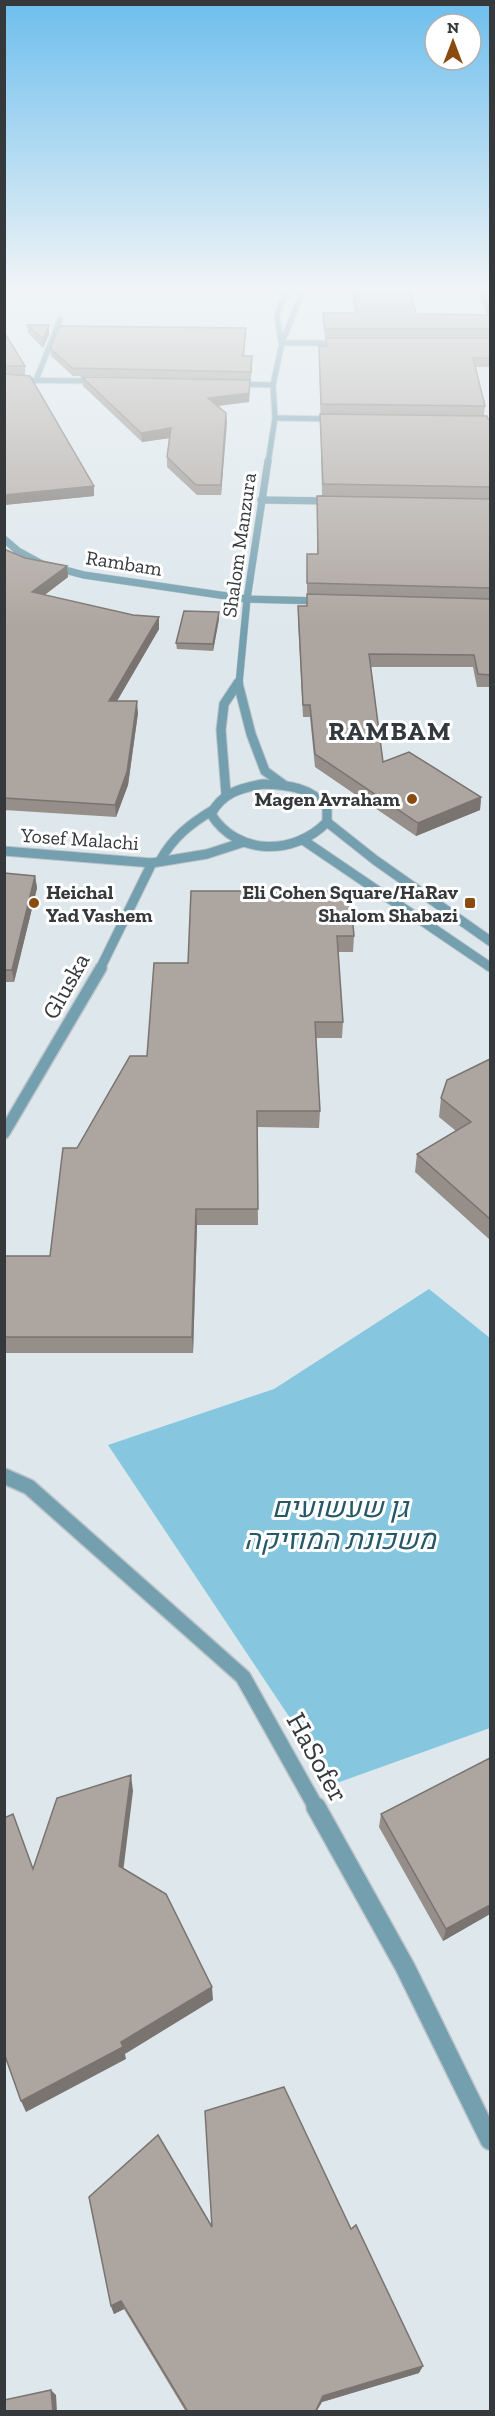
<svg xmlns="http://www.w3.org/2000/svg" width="495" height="2416" font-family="'Zilla Slab',Heebo,serif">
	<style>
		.green { fill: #86c7df }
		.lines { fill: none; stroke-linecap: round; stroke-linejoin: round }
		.service-casing { stroke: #bbc4c9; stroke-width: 7 }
		.minor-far5-casing { stroke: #bbc4c9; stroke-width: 7 }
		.minor-far4-casing { stroke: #bbc4c9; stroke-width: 8 }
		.minor-far3-casing { stroke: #bbc4c9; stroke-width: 11 }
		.minor-far2-casing { stroke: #bbc4c9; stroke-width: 14 }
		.minor-far1-casing { stroke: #bbc4c9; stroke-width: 18 }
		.minor-casing { stroke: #bbc4c9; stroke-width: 22 }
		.tertiary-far2-casing { stroke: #bbc4c9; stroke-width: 7 }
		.tertiary-far1-casing { stroke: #bbc4c9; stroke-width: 8 }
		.tertiary-casing { stroke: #bbc4c9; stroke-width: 11 }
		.service { stroke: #739faf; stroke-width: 5 }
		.minor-far5 { stroke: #739faf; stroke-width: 5 }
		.minor-far4 { stroke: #739faf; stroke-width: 7 }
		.minor-far3 { stroke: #739faf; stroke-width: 9 }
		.minor-far2 { stroke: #739faf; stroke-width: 11 }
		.minor-far1 { stroke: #739faf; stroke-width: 15 }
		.minor { stroke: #739faf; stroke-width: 19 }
		.tertiary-far2 { stroke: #739faf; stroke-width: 5 }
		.tertiary-far1 { stroke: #739faf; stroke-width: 7 }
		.tertiary { stroke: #739faf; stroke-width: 9 }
		.wall { fill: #958e89 }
		.shaded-wall { fill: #79746f }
		.building { fill: #ada59f; stroke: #79746f; stroke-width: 1.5 }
		.poi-dot { fill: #894b10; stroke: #fff; stroke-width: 2 }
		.labels { text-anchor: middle; stroke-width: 6; stroke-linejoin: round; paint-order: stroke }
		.far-street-label { font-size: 20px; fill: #35393b; stroke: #fff }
		.far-poi-label { font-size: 20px; font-weight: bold; fill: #35393b; stroke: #fff; text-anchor: end }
		.street-label { font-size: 24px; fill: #35393b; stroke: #fff }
		.far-district-label { font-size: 26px; font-weight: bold; letter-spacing: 1.5px; fill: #323a3e; stroke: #fff }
		.near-park-label { font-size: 28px; font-style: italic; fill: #265868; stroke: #fff }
		.near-street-label { font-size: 28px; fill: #35393b; stroke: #fff }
	</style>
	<rect width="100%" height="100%" fill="#dde7ec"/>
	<path class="green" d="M429 1289 490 1338V1728L334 1784 108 1445 274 1389Z"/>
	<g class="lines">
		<g class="service-casing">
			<path id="service" d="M36 380 60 320"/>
		</g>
		<g class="minor-far5-casing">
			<g id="minor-far5">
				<path d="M282 343H342"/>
				<path d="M4 380 98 381"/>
				<path d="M235 384 273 385"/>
				<path d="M275 418 336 419"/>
			</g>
		</g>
		<g class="minor-far4-casing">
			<g id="minor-far4">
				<path d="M261 500 332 501"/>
				<path d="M4 539 18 551 42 564 84 575 247 599 322 601"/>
			</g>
		</g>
		<g class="minor-far3-casing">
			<g id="minor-far3">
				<path d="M4 851 152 863"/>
				<path d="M160 861C173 837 190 824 213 810"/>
				<path d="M100 969 152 863 207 854 244 842"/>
			</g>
		</g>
		<g class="minor-far2-casing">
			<path id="minor-far2" d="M4 1133 101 968"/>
		</g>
		<g class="minor-far1-casing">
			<path id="minor-far1" d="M4 1476 29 1487 243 1677 317 1809"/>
		</g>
		<g class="minor-casing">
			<path id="minor" d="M316 1807 405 1967 490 2140"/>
		</g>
		<g class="tertiary-far2-casing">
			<g id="tertiary-far2">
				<path d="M281 342 277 316 286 290"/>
				<path d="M268 463 275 418 273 385 282 343 303 290"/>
			</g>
		</g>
		<g class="tertiary-far1-casing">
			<g id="tertiary-far1">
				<path d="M237 684 238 682"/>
				<path d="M239 684 247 599 268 461"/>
			</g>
		</g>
		<g class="tertiary-casing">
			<g id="tertiary">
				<path d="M238 683 251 734 265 771 284 785"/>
				<path d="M263 784C288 785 311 787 327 808V822C294 856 237 856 211 814 222 793 240 788 263 784Z"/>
				<path d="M226 794 221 730 224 704 238 683"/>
				<path d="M327 822 375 860 490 941"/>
				<path d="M303 840 490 967"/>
			</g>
		</g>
		<use href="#service" class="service"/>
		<use href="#minor-far5" class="minor-far5"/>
		<use href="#minor-far4" class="minor-far4"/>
		<use href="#minor-far3" class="minor-far3"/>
		<use href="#minor-far2" class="minor-far2"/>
		<use href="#minor-far1" class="minor-far1"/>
		<use href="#minor" class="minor"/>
		<use href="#tertiary-far2" class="tertiary-far2"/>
		<use href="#tertiary-far1" class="tertiary-far1"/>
		<use href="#tertiary" class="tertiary"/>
	</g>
	<g class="wall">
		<path d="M351 290H410L416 314 487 315 478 290H490V367H475L485 406 484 415 488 419H490V687H477L473 667H371L383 762 481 797 480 810 416 836 315 767 310 717H303L298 618V606H307V554H317V496L322 495 319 346H326V338H490H325L323 322V313H355Z"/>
		<path d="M27 325H49V334L43 348 28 333Z"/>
		<path d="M4 332 25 366V376L94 486V496L4 505Z"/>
		<path d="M246 336 244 356 252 364 251 380 73 376 51 356 50 348Z"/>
		<path d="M82 377 250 380 249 402 218 406 226 413 221 495H197L167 467V457L169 438 142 442 83 386Z"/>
		<path d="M4 549 25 558 67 566 68 577 44 595 159 629 117 701 138 713 128 785 116 817 4 810Z"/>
		<path d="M219 619 213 651 177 649 176 643Z"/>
		<path d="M4 873 35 876 37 888 14 982H4Z"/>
		<path d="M191 891 354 936 353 952H338L343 1022 342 1038H316L320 1111 319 1128 257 1127 258 1225H197L193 1353H4V1256H50L77 1148 147 1056 188 963Z"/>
		<path d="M490 1059V1240L415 1172 417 1154 456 1131 439 1117 441 1098Z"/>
		<path d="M381 1814 490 1914 443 1941 379 1827Z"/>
		<path d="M212 2227 419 2373 322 2402 316 2412H186L124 2309 114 2314 111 2306Z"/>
	</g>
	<g class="shaded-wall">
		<path d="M49 325V334L43 348V339Z"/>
		<path d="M250 380 249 402 208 407V398Z"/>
		<path d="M226 413 227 423 221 495V485Z"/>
		<path d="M171 428V438L142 442 141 433Z"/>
		<path d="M94 486V496L4 505V495Z"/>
		<path d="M67 566 68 577 33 604 32 592Z"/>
		<path d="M219 612V619L213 651V644Z"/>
		<path d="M159 617V629L110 713 109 701Z"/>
		<path d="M137 701 138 713 128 785 116 817 115 805Z"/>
		<path d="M481 797 480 810 416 836 418 823Z"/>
		<path d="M35 876 37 888 14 982 12 970Z"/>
		<path d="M196 1209 197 1225 193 1353 192 1337Z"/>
		<path d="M131 1775 133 1791 122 1881 119 1866Z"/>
		<path d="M490 1905V1914L443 1941 446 1929Z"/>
		<path d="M212 1987 213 2000 125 2054 126 2059 26 2112 21 2101 121 2042Z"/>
		<path d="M121 2301 124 2309 114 2314 111 2306Z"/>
		<path d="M423 2366 419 2373 322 2402 316 2412H315L323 2396Z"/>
		<path d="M51 2390 56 2395 57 2412H53Z"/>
	</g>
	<g class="building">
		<path d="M353 290H410L416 314 490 315V329H325L323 313H357Z"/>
		<path d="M482 290H490V312Z"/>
		<path d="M27 325H49L43 339Z"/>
		<path d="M59 326 246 328 243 356H252L251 372 72 368 50 348Z"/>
		<path d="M4 332 25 366H4Z"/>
		<path d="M326 338H490V358H473L485 406 321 404 319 346H327Z"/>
		<path d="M4 374 30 376 94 486 4 495Z"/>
		<path d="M82 377 250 380 249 393 208 398 226 413 221 485H196L167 457 171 428 141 433Z"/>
		<path d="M320 414 487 416 488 419H490V487L323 484Z"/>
		<path d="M317 496 490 499V588L307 583V554H318Z"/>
		<path d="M4 549 25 558 67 566 32 592 133 615 159 617 109 701H137L127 772 115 805 4 798Z"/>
		<path d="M307 594 490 599V675L478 674 474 655 369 654 383 762 409 752 481 797 418 823 315 754 310 705H303L298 606H307Z"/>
		<path d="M184 611 219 612 213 644 176 643Z"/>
		<path d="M4 873 35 876 12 970H4Z"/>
		<path d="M191 891H350L354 936H337L343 1022H315L320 1111H257L258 1209H196L192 1337H4V1256H50L63 1148H77L130 1056H147L154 963H188Z"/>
		<path d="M490 1059V1219L417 1154 471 1122 441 1098 447 1080Z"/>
		<path d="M490 1758V1905L446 1929 381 1814Z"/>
		<path d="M131 1775 119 1866 166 1894 212 1987 121 2042 123 2047 21 2101 4 2053V1818L13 1814 33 1869 57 1798Z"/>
		<path d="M284 2087 351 2229 356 2225 423 2366 323 2396 315 2412H188L121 2301 111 2306 89 2197 158 2135 212 2227 205 2111Z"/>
		<path d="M51 2390 53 2412H4V2400Z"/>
	</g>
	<linearGradient id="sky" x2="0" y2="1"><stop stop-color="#6dbeed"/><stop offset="0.46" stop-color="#f0f4f6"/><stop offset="1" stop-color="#f0f4f6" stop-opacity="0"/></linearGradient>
	<rect width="495" height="628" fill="url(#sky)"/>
	<g class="poi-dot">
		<circle cx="412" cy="799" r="6"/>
		<circle cx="34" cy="903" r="6"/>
		<rect x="464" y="897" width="12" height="12" rx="3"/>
	</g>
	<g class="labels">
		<g class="far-street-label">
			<text transform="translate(239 545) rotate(-82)" y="7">Shalom Manzura</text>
			<text transform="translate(124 563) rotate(9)" y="7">Rambam</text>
			<text transform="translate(80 839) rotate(4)" y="7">Yosef Malachi</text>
		</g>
		<g class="far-poi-label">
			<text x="400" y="806">Magen Avraham</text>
			<text x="46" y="899" text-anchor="start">Heichal<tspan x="46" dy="23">Yad Vashem</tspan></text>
			<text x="458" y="899">Eli Cohen Square/HaRav<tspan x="458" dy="23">Shalom Shabazi</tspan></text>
		</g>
		<g class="street-label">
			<text transform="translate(66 986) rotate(-61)" y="8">Gluska</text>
		</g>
		<g class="far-district-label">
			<text x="390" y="740">RAMBAM</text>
		</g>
		<g class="near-park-label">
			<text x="340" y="1517">גן שעשועים<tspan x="340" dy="32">משכונת המוזיקה</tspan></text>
		</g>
		<g class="near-street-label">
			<text transform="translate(318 1757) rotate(61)" y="10">HaSofer</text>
		</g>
	</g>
	<rect width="495" height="2416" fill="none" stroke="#35393b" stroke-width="12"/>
	<g transform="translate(453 42)"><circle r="28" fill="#ffffff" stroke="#aeb0b1" stroke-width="1.5"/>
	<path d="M0-4.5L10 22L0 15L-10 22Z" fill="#894b10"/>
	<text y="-9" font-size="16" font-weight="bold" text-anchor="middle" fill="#35393b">N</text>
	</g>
</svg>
